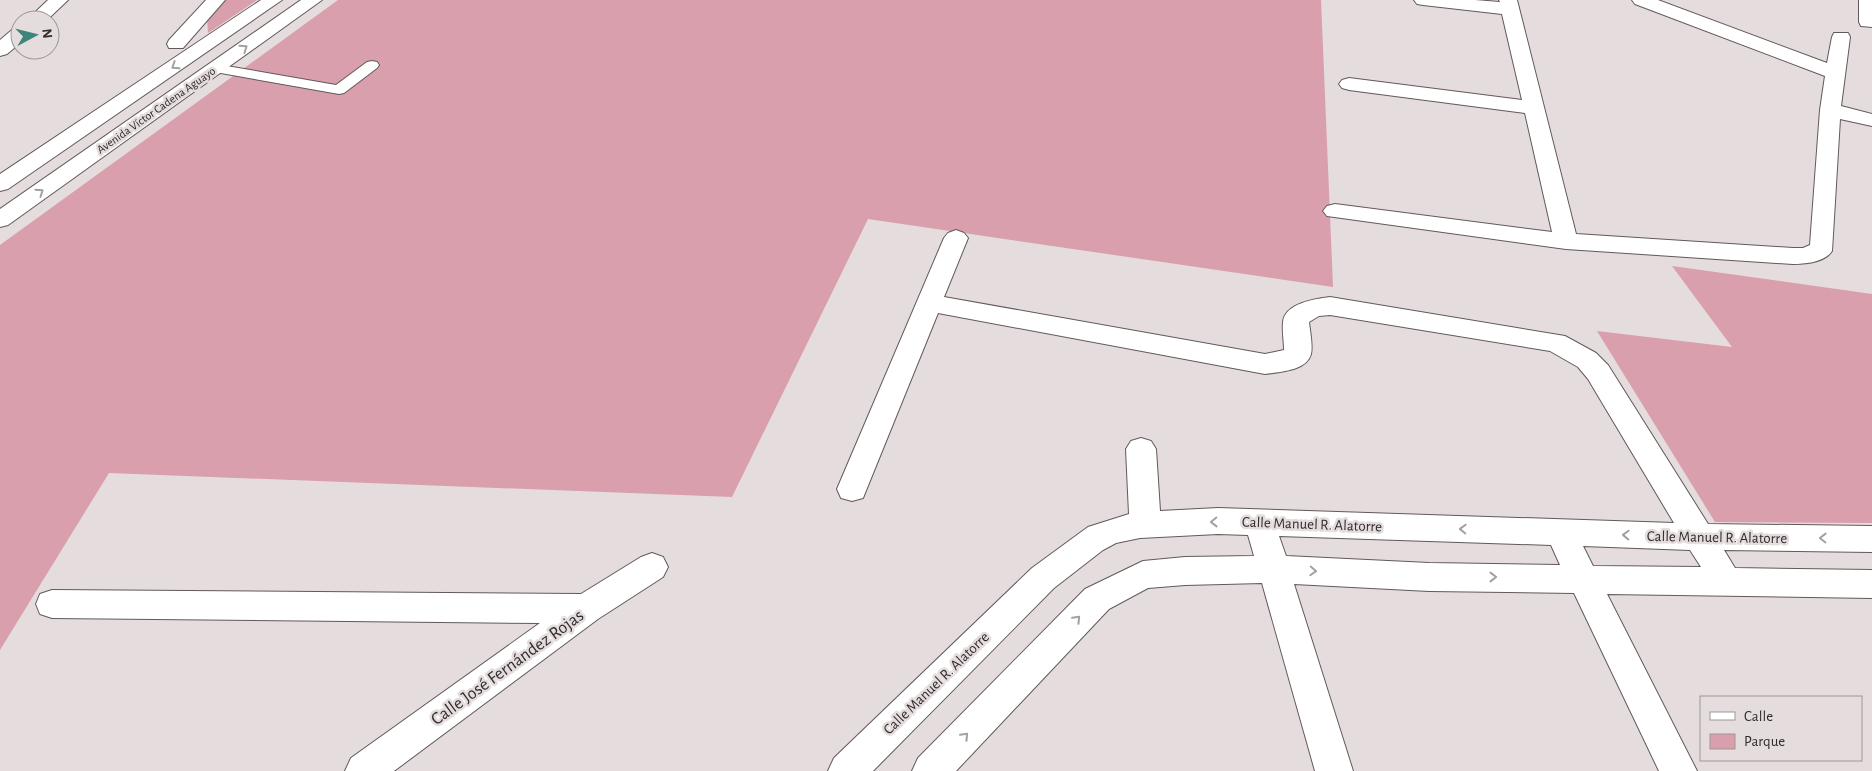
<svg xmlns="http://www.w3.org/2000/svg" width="1872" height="771" font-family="'Alegreya Sans',sans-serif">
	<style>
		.green { fill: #d99fac }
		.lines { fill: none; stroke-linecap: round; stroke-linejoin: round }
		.lane-casing { stroke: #61595a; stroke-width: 2 }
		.street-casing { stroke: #61595a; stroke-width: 2 }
		.secondary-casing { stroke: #61595a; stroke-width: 2 }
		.lane { fill: #fff; fill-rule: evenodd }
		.street { fill: #fff; fill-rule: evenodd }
		.secondary { fill: #fff; fill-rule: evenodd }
		.oneway { stroke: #a2a0a0 }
		.labels { text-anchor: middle; stroke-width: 5; stroke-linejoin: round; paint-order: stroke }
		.far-street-label { font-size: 12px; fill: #302d2d; stroke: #e5dcdd }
		.street-label { font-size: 15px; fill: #302d2d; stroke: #e5dcdd }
		.near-street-label { font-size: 18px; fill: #302d2d; stroke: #e5dcdd }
	</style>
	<rect width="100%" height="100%" fill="#e5dcdd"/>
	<g class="green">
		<path d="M220 0H257L208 33 207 18Z"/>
		<path d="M338 0H1321L1333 287 868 219 732 497 109 473 0 650V245Z"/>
		<path d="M1672 266 1872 294V523L1715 522 1597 331 1732 347Z"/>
	</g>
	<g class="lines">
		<g class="lane-casing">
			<path id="lane" d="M372 61 377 62 379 65 377 68 344 93 339 94 215 72 208 68 215 64 336 85 367 62Z"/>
		</g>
		<g class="street-casing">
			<g id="street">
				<path d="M48 0H68L47 20H27Z"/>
				<path d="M206 0H225L183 48H169L167 44 169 40Z"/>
				<path d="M1414 0H1475L1500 2 1499 0H1517L1576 234 1793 248H1803L1810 245 1820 110 1825 76 1635 4 1632 0H1658L1827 63 1832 37 1834 33H1848L1850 37 1841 106 1872 114V126L1840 119 1832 251C1825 262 1806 264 1793 264L1566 249 1327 216 1323 211 1327 206 1335 204 1552 232 1525 113 1349 90 1342 88 1339 84 1342 80 1349 78 1522 100 1502 14 1423 5 1417 4Z"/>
				<path d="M1859 0H1872V27L1861 26 1859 22Z"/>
				<path d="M20 27V43L7 54 0 56V40L13 29Z"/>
				<path d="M956 230 964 233 968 238 944 297 1265 354 1284 350C1284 341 1282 331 1283 322 1285 303 1315 299 1330 297L1565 336 1596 353 1608 365 1708 524 1872 526V552L1724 550 1735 568 1872 570V598L1607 594 1697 771H1659L1574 593 1429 591 1294 584 1353 771H1315L1262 583 1185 585 1148 588 1109 609 956 771H912L918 758 1085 589 1143 561 1185 557 1254 556 1248 535 1218 534 1140 538 1116 543 1103 550 1054 588 873 771H828L834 758 1032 568 1088 527 1129 514 1126 449 1131 441 1141 438 1151 441 1156 449 1160 511 1218 508 1674 523 1588 379 1578 367 1550 351 1330 315 1319 316 1309 322C1310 331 1313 346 1311 354 1307 371 1278 372 1265 374L938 313 863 498 852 501 841 498 837 489 944 238 948 233ZM1279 536 1551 545 1560 565 1429 563 1286 556ZM1583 546 1690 550 1701 567 1593 566Z"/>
				<path d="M652 553 663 557 668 567 663 577 598 619 394 771H345L351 758 540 623 52 618 40 614 36 604 40 594 52 590 581 594 641 557Z"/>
			</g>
		</g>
		<g class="secondary-casing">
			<g id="secondary">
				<path d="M261 0H282L8 189 0 191V174Z"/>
				<path d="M301 0H322L8 225 0 227V209Z"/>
			</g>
		</g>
		<use href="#lane" class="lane"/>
		<use href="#street" class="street"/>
		<use href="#secondary" class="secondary"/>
	</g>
	<defs><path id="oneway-chevron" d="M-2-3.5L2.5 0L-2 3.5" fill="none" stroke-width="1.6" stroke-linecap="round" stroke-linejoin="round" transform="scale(1.25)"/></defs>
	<g class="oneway">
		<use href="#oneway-chevron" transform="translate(244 48) rotate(-35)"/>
		<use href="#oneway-chevron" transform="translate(175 66) rotate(146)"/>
		<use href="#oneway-chevron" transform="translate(40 192) rotate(-35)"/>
		<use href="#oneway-chevron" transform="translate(1214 522) rotate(179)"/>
		<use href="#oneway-chevron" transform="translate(1463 529) rotate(-178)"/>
		<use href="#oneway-chevron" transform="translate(1626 535) rotate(-178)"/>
		<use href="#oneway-chevron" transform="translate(1823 538) rotate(-179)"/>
		<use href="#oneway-chevron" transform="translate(1313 571) rotate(3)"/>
		<use href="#oneway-chevron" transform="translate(1493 577)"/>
		<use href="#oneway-chevron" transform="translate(1077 619) rotate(-46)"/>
		<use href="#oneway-chevron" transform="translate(965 736) rotate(-46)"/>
	</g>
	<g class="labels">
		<g class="far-street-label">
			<text transform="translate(156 110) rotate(-35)" y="4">Avenida Víctor Cadena Aguayo</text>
		</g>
		<g class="street-label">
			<text transform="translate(1312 524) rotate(2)" y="5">Calle Manuel R. Alatorre</text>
			<text transform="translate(1717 537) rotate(1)" y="5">Calle Manuel R. Alatorre</text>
			<text transform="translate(936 683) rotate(-44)" y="5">Calle Manuel R. Alatorre</text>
		</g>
		<g class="near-street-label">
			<text transform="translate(507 667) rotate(-36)" y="6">Calle José Fernández Rojas</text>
		</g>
	</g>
	<rect x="1700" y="696" width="162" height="65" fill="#e5dcdd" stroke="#9d9697"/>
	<rect x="1710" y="712" width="25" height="8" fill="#ffffff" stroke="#9d9697"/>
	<text x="1744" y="721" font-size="15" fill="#302d2d">Calle</text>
	<rect x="1710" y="734" width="25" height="15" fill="#d99fac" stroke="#9d9697"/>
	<text x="1744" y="746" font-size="15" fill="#302d2d">Parque</text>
	<g transform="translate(35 35) rotate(83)"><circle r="24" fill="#e5dcdd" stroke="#9d9697"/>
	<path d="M0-4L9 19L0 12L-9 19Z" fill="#3e847b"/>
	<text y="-8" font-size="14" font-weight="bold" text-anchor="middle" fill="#302d2d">N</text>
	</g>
</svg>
